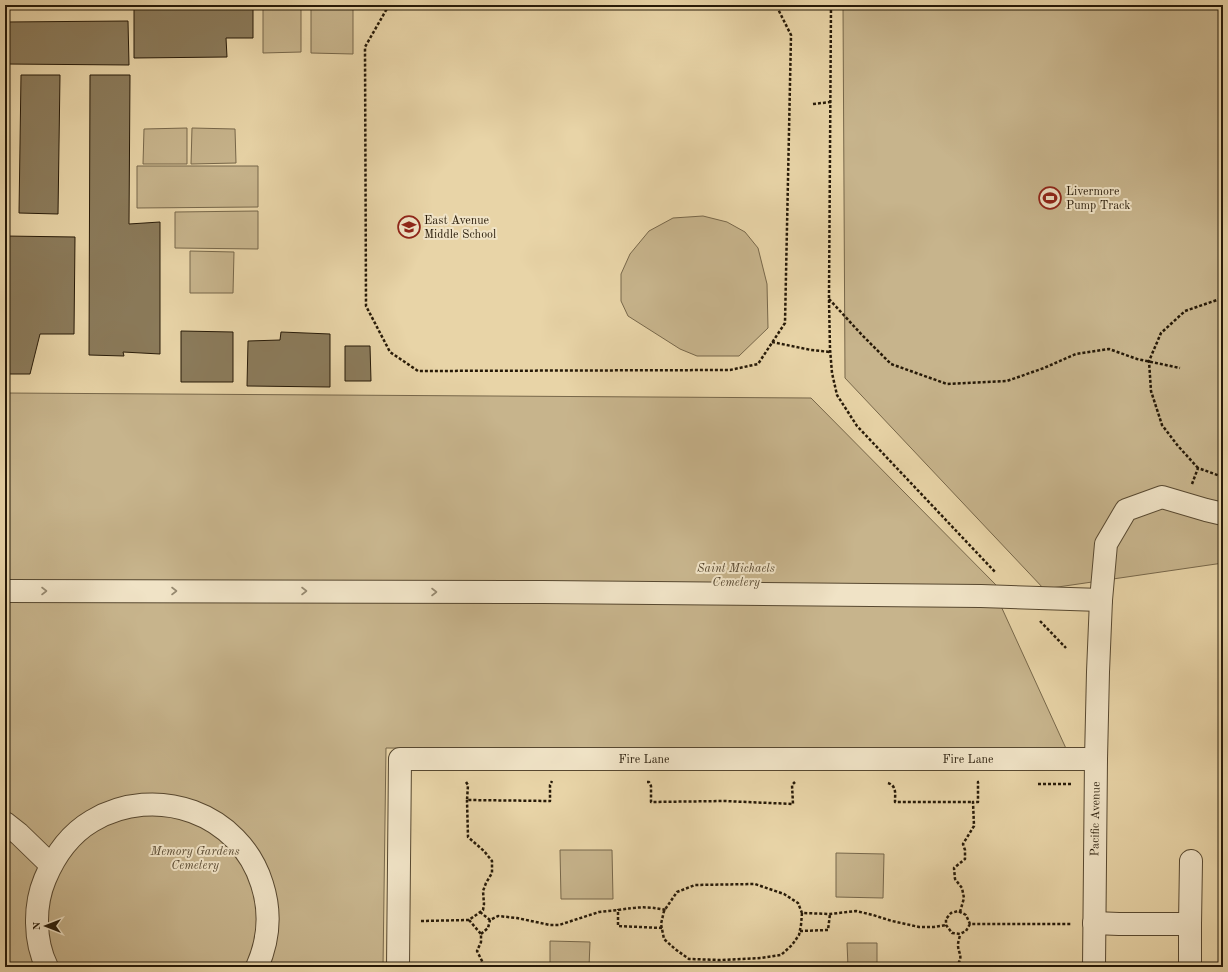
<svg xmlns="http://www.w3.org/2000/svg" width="1228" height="972" font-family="'Old Standard TT',serif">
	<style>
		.green { fill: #c7b48c; stroke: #77674a }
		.building { fill: #8b7b5b; stroke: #271a08 }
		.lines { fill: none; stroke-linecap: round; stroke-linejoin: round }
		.minor-casing { stroke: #574830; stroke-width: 24 }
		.path { stroke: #271a08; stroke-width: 2.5; stroke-dasharray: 3 2; stroke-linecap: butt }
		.minor { stroke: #f0e3c6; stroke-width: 22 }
		.oneway { stroke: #968970 }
		.labels { text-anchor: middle; stroke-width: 4; stroke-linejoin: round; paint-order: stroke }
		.poi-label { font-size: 12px; fill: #271a08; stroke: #f0e3c6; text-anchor: start }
		.park-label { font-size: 12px; font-style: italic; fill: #574830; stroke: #f0e3c6 }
		.street-label { font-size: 12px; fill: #271a08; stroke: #f0e3c6 }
	</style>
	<rect width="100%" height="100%" fill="#e8d4a7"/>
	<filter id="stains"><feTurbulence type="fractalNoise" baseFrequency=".005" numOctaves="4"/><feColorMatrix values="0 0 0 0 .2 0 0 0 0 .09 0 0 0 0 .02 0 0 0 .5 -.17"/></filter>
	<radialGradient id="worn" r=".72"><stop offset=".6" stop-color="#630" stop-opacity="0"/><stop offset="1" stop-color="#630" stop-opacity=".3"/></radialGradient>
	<g class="green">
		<path d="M263 5H301V52L263 53Z"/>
		<path d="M311 5H353V54L311 53Z"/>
		<path d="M843 5H1223V563L1044 589 845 378Z"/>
		<path d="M187 128V164H143L144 129Z"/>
		<path d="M192 128 235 129 236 163 191 164Z"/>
		<path d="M137 166H258V207L137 208Z"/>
		<path d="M258 211V249L175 248V212Z"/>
		<path d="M703 216 727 222 745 232 758 248 767 284 768 328 739 356H697L680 349 628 316 621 301V274L630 254 649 231 673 218Z"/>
		<path d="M190 251 234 252 233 293H190Z"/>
		<path d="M5 393 811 398 998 587 1000 604 1069 755 386 748 383 967H5Z"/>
		<path d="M560 850H612L613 899H561Z"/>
		<path d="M836 853 884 854 883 898 836 897Z"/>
		<path d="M550 941 590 942 589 967H550Z"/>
		<path d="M847 943H877V967H848Z"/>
	</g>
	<g class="building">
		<path d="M134 5 253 6V38H226L227 57 134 58Z"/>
		<path d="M128 21 129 65 6 64 5 22Z"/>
		<path d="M21 75H60L58 214 19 213Z"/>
		<path d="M90 75H130L129 224 160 222V354L123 352 124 356 89 355Z"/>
		<path d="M5 236 75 237 74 334H40L30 374H5Z"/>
		<path d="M181 331 233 332V382H181Z"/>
		<path d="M281 332 330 334V387L247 386 248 341 280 340Z"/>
		<path d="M345 346H370L371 381H345Z"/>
	</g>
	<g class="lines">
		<g class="minor-casing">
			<g id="minor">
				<path d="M5 591 543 592 981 596 1101 600"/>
				<path d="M5 823 19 834 51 865"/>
				<path d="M1094 923 1119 924H1190L1191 861"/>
				<path d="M47 967C34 941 34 905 45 879 55 855 70 834 92 821 156 783 240 813 262 884 271 912 269 940 257 967"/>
				<path d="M398 967 400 759H1096"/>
				<path d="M1094 967 1096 759 1098 672 1101 600 1106 544 1126 510 1162 497 1206 510 1223 514"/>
				<path d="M1190 967V924"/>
			</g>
		</g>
		<g class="path">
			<path d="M389 5 365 47 366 306 390 352 418 371 730 370 758 364 785 323 791 35 776 5"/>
			<path d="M831 5 829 299 830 349 832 373 837 395 857 426 996 573"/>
			<path d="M813 104 831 102"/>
			<path d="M829 299 862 335 891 364 947 384 1007 381 1044 368 1076 354 1109 349 1137 359 1180 368"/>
			<path d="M772 342 811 350 830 352"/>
			<path d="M1198 468 1178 446 1162 425 1151 391 1149 361 1161 333 1185 311 1223 298"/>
			<path d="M1192 484 1198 468 1223 477"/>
			<path d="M1040 621 1066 648"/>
			<path d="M466 782 468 785 467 800 550 801V785L552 781"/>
			<path d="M647 782H649L651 786V802L724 801 793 804 792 785 795 782"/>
			<path d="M888 783C897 786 895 794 895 802H973"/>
			<path d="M1038 784H1073"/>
			<path d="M480 912 490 920 498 916 517 918 550 925H559L599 912 618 910"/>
			<path d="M960 912 964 898 962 888 955 879 954 868 965 859V850L963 844 974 826 973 802H978V782H979"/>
			<path d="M802 913 801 925 799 935 792 945 781 955 761 958 720 960 689 959 675 949 664 939 661 924 664 911 677 892 695 885 755 884 784 894 798 903 802 913 830 914 856 911 873 915 892 921 919 927H934L946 925"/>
			<path d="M469 920 481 934V942L477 951 485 967"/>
			<path d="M421 921 469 920 483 910 484 904 483 891 486 883 492 873V861L484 851 468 837 467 800"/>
			<path d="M970 924 966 931 960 934 952 933 946 925V919L951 913 958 911 966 915 970 924H1072"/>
			<path d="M662 928 618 926V910C637 907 647 906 666 910"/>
			<path d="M800 931 828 930 830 914"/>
			<path d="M481 934 488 928 490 920"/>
			<path d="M955 967C965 957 958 954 958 945 958 941 960 937 960 934"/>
		</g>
		<use href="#minor" class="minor"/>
	</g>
	<defs><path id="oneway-chevron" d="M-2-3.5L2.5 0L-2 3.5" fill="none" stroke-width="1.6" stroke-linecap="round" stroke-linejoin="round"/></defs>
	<g class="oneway">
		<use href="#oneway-chevron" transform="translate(44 591)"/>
		<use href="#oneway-chevron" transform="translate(174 591)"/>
		<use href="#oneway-chevron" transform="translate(304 591)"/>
		<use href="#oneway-chevron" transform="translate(434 592)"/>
	</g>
	<defs>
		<g id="stadium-ring" transform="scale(1.15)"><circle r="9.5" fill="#f0e3c6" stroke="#8f2418" stroke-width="1.5"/><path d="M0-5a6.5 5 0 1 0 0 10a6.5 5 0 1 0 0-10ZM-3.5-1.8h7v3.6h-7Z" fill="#8f2418"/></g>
		<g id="school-ring" transform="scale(1.15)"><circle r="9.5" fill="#f0e3c6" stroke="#8f2418" stroke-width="1.5"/><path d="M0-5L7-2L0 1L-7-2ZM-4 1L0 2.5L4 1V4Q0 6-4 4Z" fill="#8f2418"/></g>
	</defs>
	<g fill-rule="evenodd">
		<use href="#stadium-ring" x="1050" y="198"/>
		<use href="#school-ring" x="409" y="227"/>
	</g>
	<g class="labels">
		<g class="poi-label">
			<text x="1066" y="195">Livermore<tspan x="1066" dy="14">Pump Track</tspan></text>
			<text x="424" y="224">East Avenue<tspan x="424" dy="14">Middle School</tspan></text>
		</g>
		<g class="park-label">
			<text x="736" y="572">Saint Michaels<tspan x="736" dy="14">Cemetery</tspan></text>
			<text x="195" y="855">Memory Gardens<tspan x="195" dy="14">Cemetery</tspan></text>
		</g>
		<g class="street-label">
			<text x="644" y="763">Fire Lane</text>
			<text x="968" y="763">Fire Lane</text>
			<text transform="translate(1095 819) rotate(-89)" y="4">Pacific Avenue</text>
		</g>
	</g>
	<rect width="1228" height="972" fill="none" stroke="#e8d4a7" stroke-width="20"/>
	<rect x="6" y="6" width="1216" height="960" fill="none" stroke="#271a08" stroke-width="2"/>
	<rect x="10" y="10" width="1208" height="952" fill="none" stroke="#271a08"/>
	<g transform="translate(46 926) rotate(270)" stroke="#f0e3c6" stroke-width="3" paint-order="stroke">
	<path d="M0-3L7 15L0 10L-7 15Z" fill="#271a08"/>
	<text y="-6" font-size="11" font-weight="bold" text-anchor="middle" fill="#271a08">N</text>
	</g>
	<rect width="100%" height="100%" filter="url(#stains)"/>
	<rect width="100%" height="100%" fill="url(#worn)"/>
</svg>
